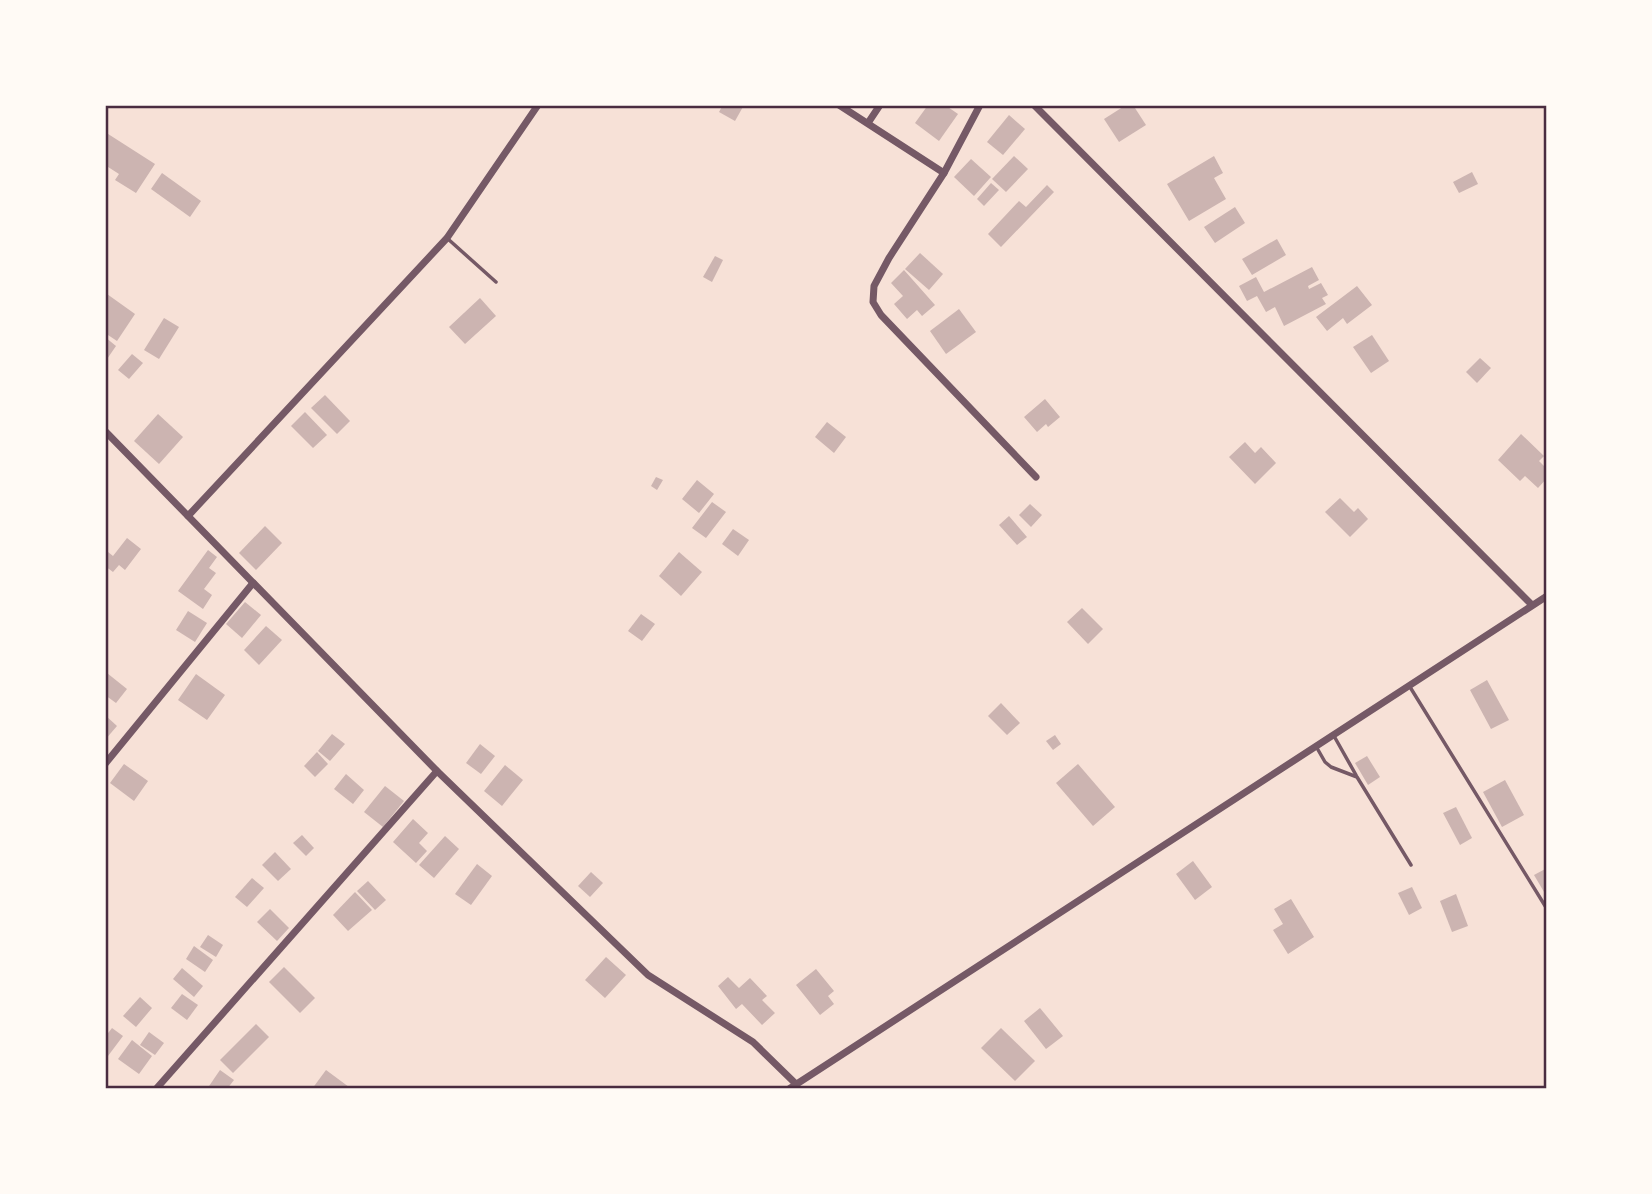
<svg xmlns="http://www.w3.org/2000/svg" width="1652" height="1194" font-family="'Open Sans',sans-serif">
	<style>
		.building { fill: #ccb4b1 }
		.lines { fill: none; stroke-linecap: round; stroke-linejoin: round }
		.service { stroke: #755966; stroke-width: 3.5 }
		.minor { stroke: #755966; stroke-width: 7 }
		.neatline { fill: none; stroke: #4a2c40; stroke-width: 2.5 }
	</style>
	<rect width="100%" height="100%" fill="#f7e1d7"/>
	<g class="building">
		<path d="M723 105H744L735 121 719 112Z"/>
		<path d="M928 105H945L958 114 939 141 915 123Z"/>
		<path d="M1126 105H1133L1146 125 1119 142 1104 119Z"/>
		<path d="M1009 115 1025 129 1003 155 987 142Z"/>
		<path d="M105 132 155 164 136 193 115 180 119 174 105 165Z"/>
		<path d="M1014 156 1028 169 1006 192 992 179Z"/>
		<path d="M1214 156 1223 173 1214 178 1226 199 1189 221 1167 184Z"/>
		<path d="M971 159 991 177 974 196 954 177Z"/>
		<path d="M1472 172 1478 184 1459 193 1453 182Z"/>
		<path d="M162 173 201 201 190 217 151 189Z"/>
		<path d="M991 183 999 190 984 206 977 199Z"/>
		<path d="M1047 185 1054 192 1001 247 988 234 1019 201 1026 207Z"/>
		<path d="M1235 207 1245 223 1215 243 1204 227Z"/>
		<path d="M1277 239 1286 255 1252 275 1242 259Z"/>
		<path d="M920 253 943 274 929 290 905 269Z"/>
		<path d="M715 256 723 260 712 282 703 277Z"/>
		<path d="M1312 267 1319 280 1308 286 1309 289 1321 283 1328 295 1322 298 1326 304 1284 326 1275 307 1266 312 1257 296 1247 301 1239 286 1256 277 1264 292Z"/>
		<path d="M904 270 935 305 922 316 917 310 907 319 894 304 903 296 891 283Z"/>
		<path d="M1357 286 1372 305 1347 324 1343 318 1327 331 1316 317Z"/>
		<path d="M107 294 135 314 117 341 105 333V297Z"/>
		<path d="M480 298 496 316 465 344 449 327Z"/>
		<path d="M959 309 976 332 946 354 930 331Z"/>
		<path d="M164 318 179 327 159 359 144 350Z"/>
		<path d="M1372 335 1389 361 1371 373 1353 347Z"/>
		<path d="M105 337 116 346 105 362Z"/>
		<path d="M132 354 143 363 129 379 118 370Z"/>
		<path d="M1480 358 1491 368 1477 383 1466 372Z"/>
		<path d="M325 395 350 421 337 434 311 408Z"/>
		<path d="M1045 399 1060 417 1048 427 1046 424 1037 432 1024 417Z"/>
		<path d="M305 412 327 435 313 448 291 426Z"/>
		<path d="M158 414 183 437 159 464 134 441Z"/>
		<path d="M827 422 846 437 834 453 815 437Z"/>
		<path d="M1521 434 1544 456 1539 461 1547 469V478L1538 488 1525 476 1520 481 1498 460Z"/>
		<path d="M1245 442 1255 453 1261 447 1276 463 1255 484 1229 457Z"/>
		<path d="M656 477 663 480 657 490 651 486Z"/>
		<path d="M697 480 714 494 699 513 682 499Z"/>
		<path d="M1340 498 1354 512 1358 508 1368 519 1350 537 1325 512Z"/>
		<path d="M712 502 726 512 706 538 692 528Z"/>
		<path d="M1030 504 1042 515 1031 527 1019 515Z"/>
		<path d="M1009 516 1027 537 1017 545 999 525Z"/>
		<path d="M265 526 282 543 256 570 239 553Z"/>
		<path d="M733 529 749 540 738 556 722 544Z"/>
		<path d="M127 538 141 549 125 570 119 565 113 572 105 566V556L108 552 113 556Z"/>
		<path d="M208 550 217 557 209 568 216 573 204 589 212 595 203 609 178 591Z"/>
		<path d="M679 552 702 572 681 596 659 576Z"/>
		<path d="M245 602 261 615 242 638 226 624Z"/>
		<path d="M1082 608 1103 629 1088 644 1067 622Z"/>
		<path d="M188 611 207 623 195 642 176 630Z"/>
		<path d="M641 614 655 624 642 641 628 631Z"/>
		<path d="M266 626 282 640 259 665 244 650Z"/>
		<path d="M107 673 127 689 116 703 105 695Z"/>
		<path d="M196 674 225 695 207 720 178 700Z"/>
		<path d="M1487 680 1509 720 1491 729 1470 690Z"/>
		<path d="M1001 703 1020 723 1007 735 988 716Z"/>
		<path d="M105 715 117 726 105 740Z"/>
		<path d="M332 734 345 744 330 761 318 751Z"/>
		<path d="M1055 735 1061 744 1053 750 1046 741Z"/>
		<path d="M480 744 495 756 481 774 466 763Z"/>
		<path d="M317 752 328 764 315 777 304 766Z"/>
		<path d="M1367 756 1380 777 1368 785 1355 763Z"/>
		<path d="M124 764 148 781 134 801 110 783Z"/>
		<path d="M1078 764 1115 807 1093 826 1056 783Z"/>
		<path d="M505 765 523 780 502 806 484 791Z"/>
		<path d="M346 774 364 790 353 804 334 789Z"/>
		<path d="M1505 780 1524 815 1502 827 1483 792Z"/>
		<path d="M385 786 404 801 383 827 364 812Z"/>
		<path d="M1456 807 1472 838 1460 845 1443 813Z"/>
		<path d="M413 819 428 833 419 843 427 851 416 863 393 842Z"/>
		<path d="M302 835 314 848 306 856 293 843Z"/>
		<path d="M445 836 459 849 434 878 419 865Z"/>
		<path d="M275 852 291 869 278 881 262 865Z"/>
		<path d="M1193 861 1212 887 1195 900 1176 874Z"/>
		<path d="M477 864 492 876 471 905 455 894Z"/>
		<path d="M1547 868V897L1534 875Z"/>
		<path d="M591 872 603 883 590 897 578 886Z"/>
		<path d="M252 878 264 888 247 907 235 897Z"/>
		<path d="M368 881 386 900 375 910 357 891Z"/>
		<path d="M1412 887 1422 908 1409 915 1398 893Z"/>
		<path d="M355 892 372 910 348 931 333 915Z"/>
		<path d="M1456 894 1468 926 1452 932 1440 901Z"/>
		<path d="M1291 899 1314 937 1288 954 1273 930 1283 924 1274 909Z"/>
		<path d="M270 909 289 928 277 941 257 922Z"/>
		<path d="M208 935 223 945 216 957 200 947Z"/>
		<path d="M194 946 213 960 205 972 186 959Z"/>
		<path d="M606 957 626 975 605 998 585 980Z"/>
		<path d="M284 967 315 998 300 1013 269 982Z"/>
		<path d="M182 968 203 986 194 997 173 979Z"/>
		<path d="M816 969 834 991 828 996 834 1004 820 1015 796 985Z"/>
		<path d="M728 977 739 988 750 978 767 996 762 1000 775 1013 762 1025 742 1004 736 1009 718 986Z"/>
		<path d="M182 994 198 1005 187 1020 171 1008Z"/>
		<path d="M140 997 152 1008 136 1027 123 1016Z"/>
		<path d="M1040 1008 1063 1036 1046 1049 1024 1021Z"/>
		<path d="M256 1024 269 1037 233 1073 220 1060Z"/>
		<path d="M112 1028 123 1036 105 1060V1037Z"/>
		<path d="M1001 1028 1035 1061 1015 1081 981 1048Z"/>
		<path d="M149 1032 164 1043 155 1055 140 1045Z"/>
		<path d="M132 1040 152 1056 139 1074 118 1059Z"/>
		<path d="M220 1070 234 1080 227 1089H207Z"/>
		<path d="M326 1070 349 1087 348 1089H312Z"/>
	</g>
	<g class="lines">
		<g class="service">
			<path d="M448 239 496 282"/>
			<path d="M1410 687 1547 909"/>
			<path d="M1334 736 1356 775"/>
			<path d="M1317 748 1325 762 1331 767 1357 777 1411 865"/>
		</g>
		<g class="minor">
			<path d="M839 105 944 173"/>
			<path d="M980 105 944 173 889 258 874 286 873 302 881 315 1036 477"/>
			<path d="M1034 105 1532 605"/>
			<path d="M868 123 880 105"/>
			<path d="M105 431 437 771 648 975 753 1042 796 1084"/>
			<path d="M188 516 447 238 538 105"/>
			<path d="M105 764 253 583"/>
			<path d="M156 1089 437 771"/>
			<path d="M789 1089 1547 596"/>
		</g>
	</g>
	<rect width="1652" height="1194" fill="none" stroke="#fffaf5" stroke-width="214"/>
	<rect x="107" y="107" width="1438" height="980" class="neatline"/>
</svg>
